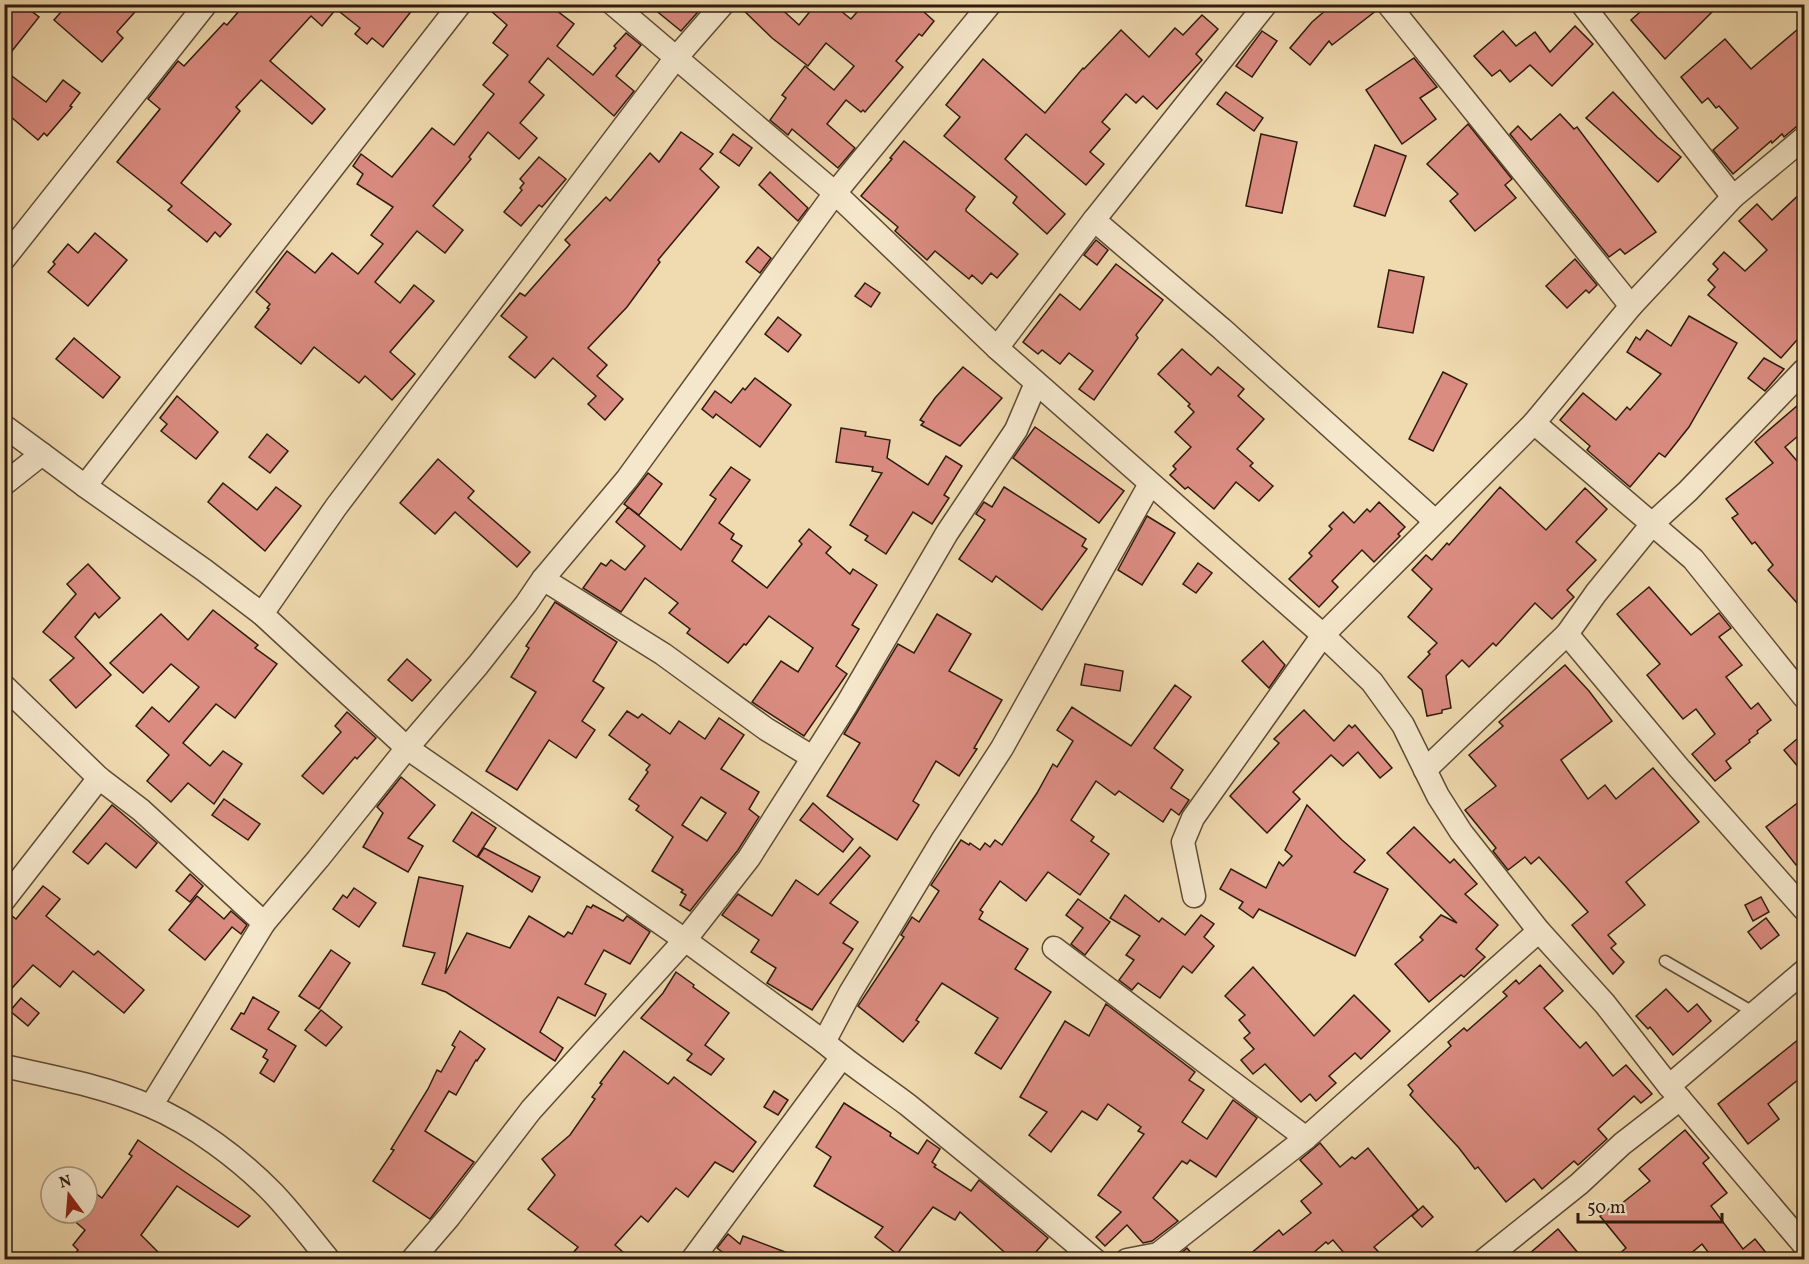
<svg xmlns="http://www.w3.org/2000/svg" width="1809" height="1264" font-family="Vollkorn,serif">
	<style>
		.building { fill: #db8c81; stroke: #2e1b0e; stroke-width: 1.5; fill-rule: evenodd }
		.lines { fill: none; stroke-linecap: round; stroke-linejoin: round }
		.service-casing { stroke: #5e4b36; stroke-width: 13 }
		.minor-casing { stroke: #5e4b36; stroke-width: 25 }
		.service { stroke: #f5e7cb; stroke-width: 10 }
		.minor { stroke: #f5e7cb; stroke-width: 22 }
	</style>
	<rect width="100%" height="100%" fill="#f0daaf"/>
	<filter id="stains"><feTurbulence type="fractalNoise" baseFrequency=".00333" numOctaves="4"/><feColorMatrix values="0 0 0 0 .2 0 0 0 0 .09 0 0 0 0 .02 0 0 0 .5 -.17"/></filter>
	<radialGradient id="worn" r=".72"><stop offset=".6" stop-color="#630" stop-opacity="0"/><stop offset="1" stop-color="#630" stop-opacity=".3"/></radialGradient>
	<g class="building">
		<path d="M4 4H22L39 17 4 61Z"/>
		<path d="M68 4H142L117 32 123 38 102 62 54 20Z"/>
		<path d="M245 4H417L383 47 372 38 367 44 355 34 360 28 336 9 322 26 311 16 270 61 325 109 312 124 261 80 236 107 240 111 181 183 231 224 220 237 215 232 207 242 168 210 172 206 117 162 160 109 148 99 178 61 184 66 224 23 227 25Z"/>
		<path d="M483 4H548L574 24 557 46 593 75 616 48 614 46 626 33 641 45 616 76 634 91 614 116 548 58 529 82 544 95 520 123 537 138 519 159 488 132 469 157 471 159 433 206 463 230 445 253 417 231 375 282 400 303 414 285 434 301 390 352 415 374 392 400 365 376 359 383 314 347 301 364 255 327 269 309 267 308 270 304 256 292 287 251 315 273 332 253 358 274 383 244 371 235 393 207 357 184 363 174 353 166 361 154 392 177 432 128 454 145 494 94 483 85 508 55 493 43 507 25Z"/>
		<path d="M648 4H705L681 31Z"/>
		<path d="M737 4H776L799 25 816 4H832L851 19 864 4H915L934 21 922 36 919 34 896 61 903 67 865 112 863 110 861 112 846 100 827 124 855 148 838 168 792 129 788 135 770 120 786 98 782 95 805 66 834 90 854 66 826 43 808 66 772 38Z"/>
		<path d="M1333 4H1375L1377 10 1332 45 1329 41 1310 65 1290 48 1312 22Z"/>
		<path d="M1649 4H1720L1665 59 1631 20Z"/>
		<path d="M1202 15 1218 29 1196 54 1202 60 1157 109 1143 96 1136 103 1126 94 1102 122 1110 129 1090 152 1104 164 1086 185 1026 134 1005 159 1065 214 1047 234 1013 203 1017 197 944 136 960 117 946 105 983 59 1045 113 1083 68 1084 69 1121 30 1149 57 1175 28 1183 35Z"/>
		<path d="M1575 26 1593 44 1552 86 1530 65 1510 82 1500 70 1492 76 1474 56 1503 31 1516 46 1535 32 1550 52Z"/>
		<path d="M1798 29 1804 36V125L1796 127 1784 137 1782 134 1772 143 1771 141 1733 174 1713 150 1738 128 1719 106 1716 108 1708 98 1702 103 1681 77 1725 39 1751 69Z"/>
		<path d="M1262 31 1277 41 1252 77 1236 66Z"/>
		<path d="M1414 58 1437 87 1420 98 1436 119 1402 144 1366 90Z"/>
		<path d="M4 70 46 102 63 80 80 93 70 106 72 107 47 136 44 133 38 140 4 111Z"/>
		<path d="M1226 92 1263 118 1254 131 1217 104Z"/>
		<path d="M1613 92 1657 137 1681 157 1658 182 1586 118Z"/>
		<path d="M1560 114 1574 129 1577 127 1656 232 1625 254 1620 249 1609 257 1510 134 1518 126 1531 140Z"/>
		<path d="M1468 124 1512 179 1505 185 1516 198 1475 231 1450 201 1458 194 1427 164Z"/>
		<path d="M681 132 713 154 700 169 719 187 658 260 660 262 627 307 588 348 607 365 597 376 623 399 605 420 588 404 596 396 553 358 535 378 509 357 527 337 501 316 520 293 525 296 547 271 570 245 565 240 606 197 610 201 650 153 659 162Z"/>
		<path d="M733 134 752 148 739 166 720 152Z"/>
		<path d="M1261 134 1297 142 1282 213 1246 206Z"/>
		<path d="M904 141 975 197 966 209V211L1018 254 997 278 991 273 982 284 972 275 969 279 935 251 927 260 895 231 898 227 861 196 892 159 890 158Z"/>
		<path d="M1375 145 1406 156 1385 216 1354 206Z"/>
		<path d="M539 157 566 179 542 207 539 205 521 226 504 212 522 190 520 188 524 183 520 179Z"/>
		<path d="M770 172 808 208 798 221 759 185Z"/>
		<path d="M1804 190V332L1781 358 1708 295 1715 287 1708 280 1718 269 1713 264 1724 252 1745 271 1767 250 1739 221 1757 204 1772 220Z"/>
		<path d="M95 233 127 260 88 306 48 272 55 264 53 262 68 244 78 253Z"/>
		<path d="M1096 240 1108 250 1097 265 1084 255Z"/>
		<path d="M758 247 771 258 760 273 746 262Z"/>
		<path d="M1575 259 1597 285 1589 293 1586 290 1567 308 1546 286Z"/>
		<path d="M1116 264 1163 300 1136 335 1138 338 1094 400 1079 389 1093 371 1069 353 1060 364 1042 350 1038 354 1023 342 1060 294 1080 310Z"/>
		<path d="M1389 270 1424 277 1413 333 1378 327Z"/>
		<path d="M865 283 880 293 871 307 855 296Z"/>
		<path d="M1689 316 1737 343 1689 427 1665 457 1659 453 1630 487 1587 450 1590 446 1560 420 1583 393 1616 420 1627 407 1630 410 1661 374 1627 352 1636 337 1640 340 1647 330 1671 346Z"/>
		<path d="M778 317 801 335 788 352 765 334Z"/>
		<path d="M74 338 120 377 103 398 56 359Z"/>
		<path d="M1182 349 1211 375 1218 367 1244 389 1238 396 1264 419 1237 449 1253 463 1250 466 1273 486 1259 501 1236 482 1214 509 1188 487 1185 489 1170 475 1176 469 1173 466 1191 447 1175 432 1194 412 1188 406 1190 404 1158 374Z"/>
		<path d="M1764 358 1784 369 1765 391 1748 378Z"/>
		<path d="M963 367 1002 398 960 446 921 425 924 422 920 420 935 398Z"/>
		<path d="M1443 372 1467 384 1433 451 1409 439Z"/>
		<path d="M755 378 791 405 760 447 716 414 713 418 702 409 715 391 731 403 743 388 745 390Z"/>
		<path d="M177 396 218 432 196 459 161 431 167 424 160 418Z"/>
		<path d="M1798 405 1804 412V431L1785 447 1804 469V611L1768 570 1773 565 1755 542 1752 544 1732 518 1738 514 1726 499 1773 463 1755 442Z"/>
		<path d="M1035 427 1124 491 1099 523 1013 458Z"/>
		<path d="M841 428 866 432 865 436 890 440 887 458 928 485 946 456 962 466 944 495 949 498 932 524 913 512 886 554 865 540 868 536 850 525 882 473 872 471 873 467 836 462Z"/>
		<path d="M267 434 288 451 270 473 249 457Z"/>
		<path d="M438 459 474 491 468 498 530 552 517 567 455 512 435 534 400 503Z"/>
		<path d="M731 467 750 480 719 523 734 534 731 539 742 546 732 561 767 588 802 544 799 541 809 529 831 547 826 553 850 574 853 569 877 585 852 625 859 629 836 666 847 674 804 736 752 702 781 661 798 672 813 648 769 616 746 645 744 644 728 663 687 633 690 629 669 613 678 603 645 578 621 612 583 588 601 563 606 566 611 560 625 570 645 546 616 522 628 507 681 550 716 499 710 495Z"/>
		<path d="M648 473 662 484 639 515 624 504Z"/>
		<path d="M223 483 257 510 276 487 301 506 265 551 208 502Z"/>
		<path d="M1004 487 1086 539 1082 546 1087 549 1042 610 996 576 992 582 959 559 985 520 976 514 984 502 992 507Z"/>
		<path d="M1500 487 1546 530 1585 488 1607 509 1576 542 1596 560 1567 590 1574 597 1552 619 1535 603 1496 646 1493 643 1469 667 1462 660 1446 676 1451 708 1442 710V713L1427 716 1422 690 1408 677 1430 654 1428 652 1437 643 1408 617 1432 589 1412 570 1426 555 1432 560 1447 543 1449 545Z"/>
		<path d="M1379 502 1405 527 1398 534 1400 536 1374 562 1362 550 1332 581 1338 587 1319 607 1289 579 1312 556 1309 553 1332 529 1329 526 1343 512 1354 523 1367 509 1370 512Z"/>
		<path d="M1147 516 1175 533 1142 585 1118 570Z"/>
		<path d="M1198 563 1212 573 1196 593 1183 584Z"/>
		<path d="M88 564 120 598 99 618 95 613 75 637 111 675 76 708 50 680 74 658 43 632 76 594 67 584Z"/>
		<path d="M1649 587 1691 635 1719 613 1731 628 1719 637 1742 665 1726 677 1751 709 1758 703 1771 720 1757 731 1758 733 1749 740 1750 742 1726 761 1731 768 1715 781 1692 754 1715 734 1696 709 1683 719 1647 675 1660 664 1617 614Z"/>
		<path d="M555 602 617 642 593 681 604 688 582 721 595 730 576 758 549 740 517 790 486 771 536 692 511 677 529 648 526 646Z"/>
		<path d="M213 610 258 645 255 648 277 664 235 718 216 704 183 743 210 766 223 751 242 764 214 804 188 783 171 802 147 781 169 755 136 726 152 707 169 722 199 687 171 664 143 693 110 663 161 614 188 640Z"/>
		<path d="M937 614 971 634 949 671 1002 700 974 748 977 749 959 776 936 761 913 801 919 805 897 840 827 796 860 743 844 734 898 644 914 653Z"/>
		<path d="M1263 641 1285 665 1269 688 1242 661Z"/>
		<path d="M407 659 431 680 412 701 388 680Z"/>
		<path d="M1085 664 1123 671 1120 691 1081 685Z"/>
		<path d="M1565 665 1589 691 1612 721 1561 760 1588 799 1605 785 1616 799 1653 768 1699 822 1626 882 1645 905 1608 935 1616 944 1611 948 1624 962 1613 974 1572 925 1588 912 1567 888 1539 857 1531 864 1525 857 1508 870 1493 851 1496 848 1465 810 1496 786 1469 755 1503 726 1499 722Z"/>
		<path d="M1175 685 1191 697 1154 748 1183 770 1171 788 1189 800 1179 815 1171 809 1163 822 1119 791 1115 795 1096 781 1071 820 1094 837 1091 841 1109 854 1080 895 1048 872 1026 901 1000 881 980 910 983 912 979 919 1028 949 1015 969 1051 992 1001 1069 975 1053 998 1018 942 983 916 1020 919 1022 903 1042 858 1006 904 937 901 935 912 917 919 922 939 891 931 885 961 840 969 845 970 843 980 850 985 843 990 847 995 840 1002 845 1037 793 1053 764 1057 767 1073 741 1057 730 1072 707 1131 746Z"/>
		<path d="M1304 710 1334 741 1349 725 1352 728 1355 725 1392 768 1380 778 1358 752 1343 766 1331 755 1293 792 1300 799 1267 833 1230 796 1279 743 1274 739Z"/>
		<path d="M627 711 638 718 642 714 670 734 679 721 705 739 719 718 744 735 721 769 759 792 749 809 759 817 738 850 690 911 680 905 686 895 681 892 683 890 652 871 673 837 636 810 639 806 629 799 648 772 646 770 650 765 609 735ZM701 797 726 813 707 841 682 825Z"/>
		<path d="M347 712 376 738 357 759 355 757 323 794 302 776 341 732 335 726Z"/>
		<path d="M1804 733V774L1784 750Z"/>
		<path d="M401 777 435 805 408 838 423 846 408 872 363 847 383 813 377 807Z"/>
		<path d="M1804 798V858L1796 865 1766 827Z"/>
		<path d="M224 799 260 824 248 840 212 815Z"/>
		<path d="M813 803 853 839 843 852 800 820Z"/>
		<path d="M112 805 157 843 136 868 106 843 88 864 73 852Z"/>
		<path d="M1307 805 1342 840 1365 860 1354 872 1388 889 1355 956 1259 909 1253 918 1239 908 1243 902 1220 889 1231 869 1266 888 1279 862 1283 866 1292 856 1285 850Z"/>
		<path d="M472 812 496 828 477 857 453 841Z"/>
		<path d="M1414 827 1450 863 1454 859 1477 884 1465 894 1498 925 1476 949 1485 957 1464 977 1461 975 1429 1002 1395 964 1423 940 1420 937 1441 915 1457 923 1387 853Z"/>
		<path d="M860 847 870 856 830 903 858 922 843 943 853 949 812 1010 767 983 776 968 751 952 759 940 722 915 738 894 772 916 796 880 818 895Z"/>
		<path d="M484 848 540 877 532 892 478 857Z"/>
		<path d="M190 874 203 886 190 902 176 891Z"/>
		<path d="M419 877 463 886 445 974 467 933 510 948 529 916 564 937 568 932 572 934 587 906 591 908 593 905 623 921 627 916 650 932 630 964 604 950 585 984 606 994 595 1016 558 997 540 1032 563 1048 555 1061 446 992 422 984 435 953 403 946Z"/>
		<path d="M43 886 60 899 46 916 94 955 98 951 144 990 124 1013 73 971 60 987 33 965 4 997V925L12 916 16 919Z"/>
		<path d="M354 888 376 903 359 927 333 909 343 895 347 898Z"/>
		<path d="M1125 895 1159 922 1162 918 1185 935 1201 915 1214 924 1204 937 1214 946 1192 973 1183 966 1160 998 1138 983 1132 990 1119 980 1134 960 1126 955 1140 936 1110 918Z"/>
		<path d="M197 896 224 919 231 911 247 925 241 934 232 927 205 960 169 930Z"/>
		<path d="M1761 897 1769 912 1753 921 1745 905Z"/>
		<path d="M1078 899 1110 922 1085 955 1071 944 1083 928 1066 915Z"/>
		<path d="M1766 918 1779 935 1761 949 1748 932Z"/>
		<path d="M331 950 350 963 319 1009 299 996Z"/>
		<path d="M1540 965 1563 991 1544 1008 1580 1048 1586 1042 1613 1076 1626 1065 1652 1094 1641 1103 1634 1096 1598 1129 1607 1139 1578 1165 1574 1161 1542 1189 1534 1179 1506 1202 1478 1167 1475 1169 1459 1148 1410 1095 1413 1091 1408 1085 1451 1046 1448 1042 1464 1028 1467 1031 1507 996 1503 992 1516 980 1519 984Z"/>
		<path d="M1253 967 1314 1036 1354 995 1390 1031 1361 1059 1355 1053 1329 1076 1336 1083 1316 1101 1310 1094 1301 1102 1265 1064 1253 1074 1241 1060 1254 1049 1244 1038 1250 1033 1239 1020 1245 1015 1225 996Z"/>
		<path d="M676 972 694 985 693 987 729 1013 705 1045 724 1059 711 1075 687 1060 692 1054 641 1018 663 993Z"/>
		<path d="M1666 989 1688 1012 1697 1004 1711 1021 1673 1055 1650 1027 1648 1029 1636 1016Z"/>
		<path d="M253 997 279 1012 268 1029 296 1046 274 1082 260 1073 268 1060 263 1057 267 1050 231 1029 241 1013 244 1014Z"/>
		<path d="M21 998 39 1013 28 1026 10 1011Z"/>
		<path d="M1106 1004 1195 1072 1189 1080 1204 1090 1182 1122 1207 1139 1233 1100 1257 1118 1216 1177 1190 1160 1187 1164 1182 1161 1153 1198 1178 1221 1152 1241 1143 1243 1127 1225 1105 1246 1096 1237 1121 1212 1098 1195 1144 1134 1138 1131 1141 1127 1108 1104 1097 1120 1082 1111 1051 1152 1029 1135 1047 1112 1020 1097 1065 1021 1089 1036Z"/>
		<path d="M321 1010 342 1027 326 1046 305 1030Z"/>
		<path d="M460 1031 485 1049 477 1061 476 1060 456 1095 449 1091 425 1131 474 1162 430 1219 373 1181 394 1150 391 1149 428 1089 437 1070 441 1072 455 1047 452 1045Z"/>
		<path d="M1804 1035V1075L1768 1104 1779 1119 1748 1144 1718 1104Z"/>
		<path d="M624 1051 668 1084 674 1077 756 1142 733 1172 715 1162 688 1197 676 1188 648 1222 641 1216 615 1245 632 1260H567L578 1247 528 1209 555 1175 542 1159 570 1135 595 1099 592 1097 602 1084 600 1083Z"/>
		<path d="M774 1091 788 1100 778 1115 764 1107Z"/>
		<path d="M844 1103 891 1133 890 1136 918 1154 927 1140 940 1149 932 1162 936 1165 934 1167 971 1191 979 1180 1048 1238 1029 1260H1013L960 1212 955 1220 933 1207 897 1254 875 1237 883 1227 814 1186 831 1157 816 1147Z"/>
		<path d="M1685 1130 1709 1158 1703 1163 1727 1193 1711 1206 1743 1249 1755 1239 1772 1260H1714L1702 1244 1683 1260H1612L1626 1248 1600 1216 1614 1205 1616 1208 1650 1181 1639 1169Z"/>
		<path d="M138 1140 250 1216 238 1227 177 1186 141 1235 166 1260H70L78 1250 73 1245 85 1230 65 1213H87V1187L102 1198 132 1156 129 1154Z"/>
		<path d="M1320 1143 1340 1167 1352 1157 1355 1159 1368 1148 1418 1210 1374 1247 1386 1260H1350L1333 1240 1328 1244 1326 1242 1305 1260H1243L1279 1230 1283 1235 1311 1213 1301 1201 1322 1184 1300 1160Z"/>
		<path d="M1423 1206 1433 1217 1422 1227 1412 1216Z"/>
		<path d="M1558 1229 1584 1260H1522Z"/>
		<path d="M728 1234 740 1244 743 1236 801 1258 800 1260H717L722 1252 717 1248Z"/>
		<path d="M1187 1248 1197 1260H1173Z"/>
	</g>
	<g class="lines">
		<g class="service-casing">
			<path id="service" d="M1665 961 1755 1013"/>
		</g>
		<g class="minor-casing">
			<g id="minor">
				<path d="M613 4 835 193 997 348 1323 635 1372 682 1403 725 1438 796 1461 832 1539 931 1605 1004 1669 1086 1804 1245"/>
				<path d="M1388 4 1631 306"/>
				<path d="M1582 4 1733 197"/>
				<path d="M1094 220 1222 329 1435 521"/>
				<path d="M4 259 206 4"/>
				<path d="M997 348 1094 220 1266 4"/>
				<path d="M1534 423 1693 559 1804 697"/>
				<path d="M4 426 42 454"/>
				<path d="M4 484 42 454 85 486 460 4"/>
				<path d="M85 486 204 570 262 614 407 748 685 940 824 1042C851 1065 880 1084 908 1105 971 1156 1033 1207 1095 1260"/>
				<path d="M543 579 663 654 766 729 812 757"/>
				<path d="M262 614 336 507 675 59 723 4"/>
				<path d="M1567 634 1679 768 1804 909"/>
				<path d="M4 686 99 778 141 810 264 923"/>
				<path d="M1425 770 1567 634 1596 593 1653 523 1688 491 1804 370"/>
				<path d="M1194 896 1183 842 1193 818 1323 635 1534 423 1631 306 1733 197 1804 138"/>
				<path d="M4 900 99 778"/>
				<path d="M1054 948 1306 1138"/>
				<path d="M824 1042 850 993 884 937 943 839 1002 748 1150 484"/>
				<path d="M4 1066C53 1077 104 1086 150 1106 193 1124 240 1159 273 1193 293 1214 310 1237 329 1260"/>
				<path d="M1669 1086 1804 971"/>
				<path d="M151 1106 264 923 318 859 407 748 478 665 526 604 543 579 627 479 835 193 990 4"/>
				<path d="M412 1260 449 1217 531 1110 685 940 749 858 847 704 947 533 1016 430 1036 383"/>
				<path d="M692 1260 842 1057"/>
				<path d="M1127 1260 1158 1254 1306 1138 1539 931"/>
				<path d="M1484 1260 1579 1184 1622 1144 1680 1099"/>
			</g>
		</g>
		<use href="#service" class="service"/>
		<use href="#minor" class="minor"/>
	</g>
	<rect width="1809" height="1264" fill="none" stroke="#f0daaf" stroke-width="24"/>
	<rect x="6" y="6" width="1797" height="1252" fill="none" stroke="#2e1b0e" stroke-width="3"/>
	<rect x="12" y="12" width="1785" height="1240" fill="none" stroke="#2e1b0e" stroke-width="1.5"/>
	<g transform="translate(69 1195) rotate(344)"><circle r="28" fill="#f5e7cb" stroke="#a5957f" stroke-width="1.5"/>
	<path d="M0-4.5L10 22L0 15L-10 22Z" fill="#8f2418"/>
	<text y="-9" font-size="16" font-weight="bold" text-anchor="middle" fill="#2e1b0e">N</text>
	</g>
	<path d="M1578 1213v9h144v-9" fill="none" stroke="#2e1b0e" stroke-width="3"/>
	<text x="1587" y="1213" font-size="18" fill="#2e1b0e" stroke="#f5e7cb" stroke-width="4.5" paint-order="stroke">50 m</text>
	<rect width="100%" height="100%" filter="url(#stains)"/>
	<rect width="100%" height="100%" fill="url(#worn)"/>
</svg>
